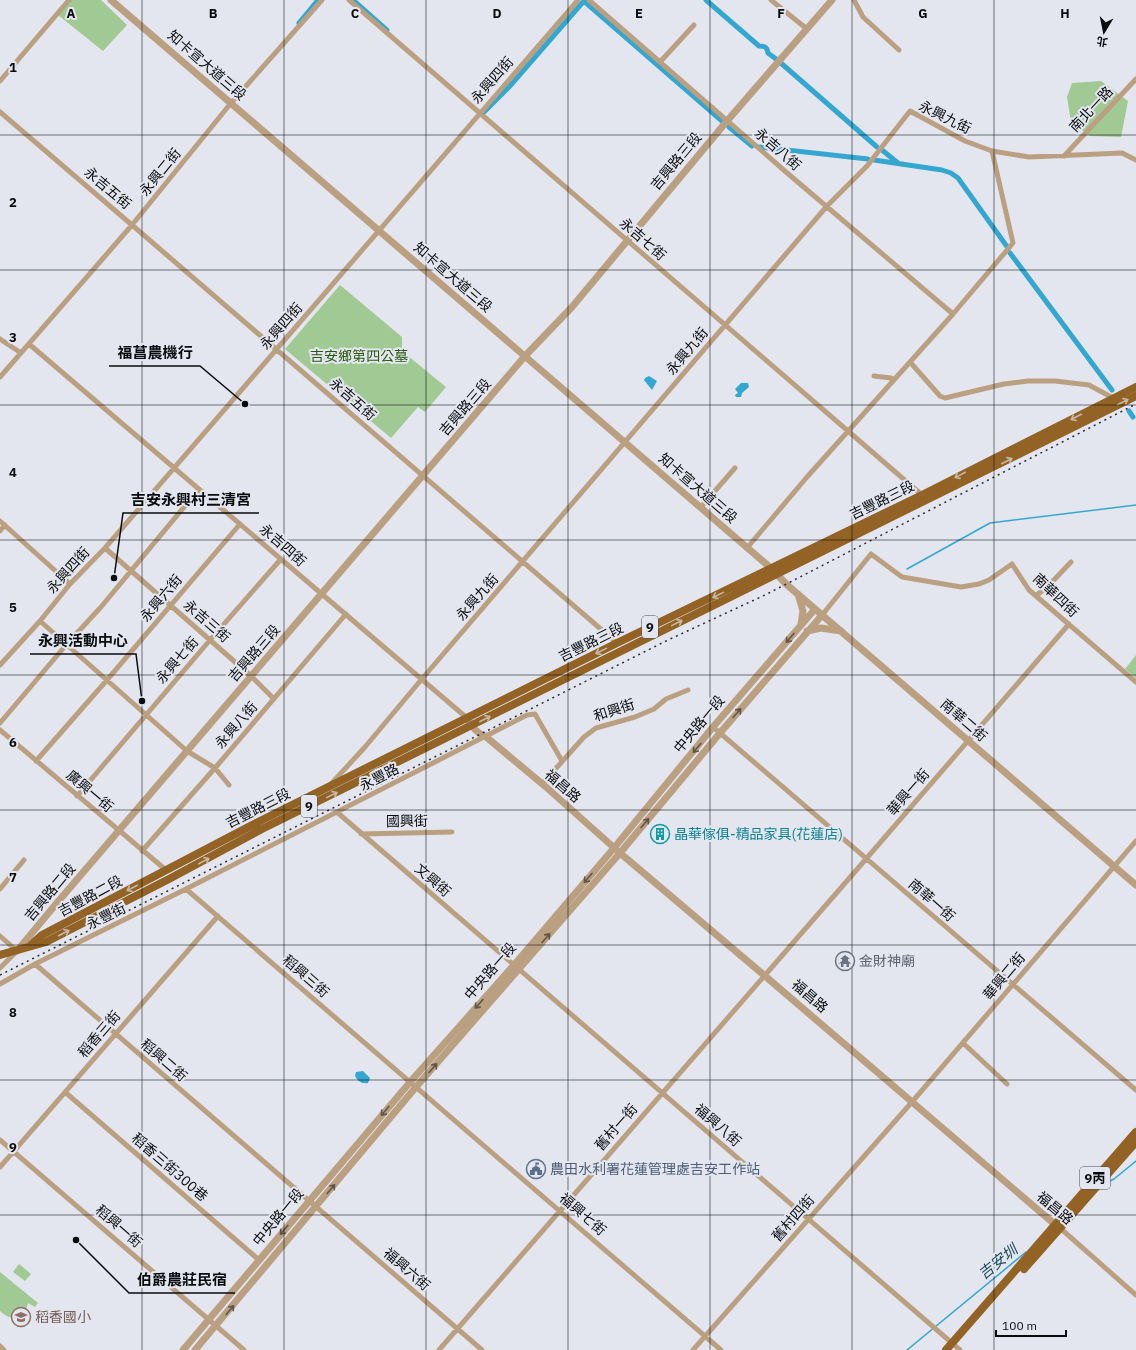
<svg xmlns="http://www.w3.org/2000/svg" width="1136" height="1350" font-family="'IBM Plex Sans','Noto Sans TC',sans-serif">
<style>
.green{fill:#a1c994}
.water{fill:#34a7d0}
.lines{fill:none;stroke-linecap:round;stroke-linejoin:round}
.stream{stroke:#34a7d0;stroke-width:1.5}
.canal{stroke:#34a7d0;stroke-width:5}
.minor{stroke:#baa081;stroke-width:5}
.tertiary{stroke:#baa081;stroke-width:7}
.primary{stroke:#926324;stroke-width:8}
.rail{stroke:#2c2d31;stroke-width:1.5;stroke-dasharray:2 4;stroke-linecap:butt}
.oneway{stroke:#c7b8a8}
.oneway2{stroke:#625648}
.grid{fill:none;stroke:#0a0b0e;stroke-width:1;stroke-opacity:0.55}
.labels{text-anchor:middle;stroke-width:4;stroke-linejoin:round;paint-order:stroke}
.shield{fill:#e3e6ef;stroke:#4b4d52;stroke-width:1}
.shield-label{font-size:13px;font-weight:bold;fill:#0a0b0e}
.street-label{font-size:14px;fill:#0a0b0e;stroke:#e3e6ef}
.park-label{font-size:14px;fill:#275a10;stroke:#e3e6ef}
.culture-label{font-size:14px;fill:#0d838f;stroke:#e3e6ef;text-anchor:start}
.worship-label{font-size:14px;fill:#5b616d;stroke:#e3e6ef;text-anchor:start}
.service-label{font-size:14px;fill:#4e5e75;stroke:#e3e6ef;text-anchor:start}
.education-label{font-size:14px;fill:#785e54;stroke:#e3e6ef;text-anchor:start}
.water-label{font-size:15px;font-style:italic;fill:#1d4c5e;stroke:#e3e6ef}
.grid-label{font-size:13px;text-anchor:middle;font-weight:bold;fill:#0a0b0e;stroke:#e3e6ef;stroke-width:4;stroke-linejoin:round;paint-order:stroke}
.leader{fill:none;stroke:#0a0b0e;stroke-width:1.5}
.callout-dot{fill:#0a0b0e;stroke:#e3e6ef;stroke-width:1.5}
.callout-label{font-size:15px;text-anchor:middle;font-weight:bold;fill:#0a0b0e;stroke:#e3e6ef;stroke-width:4;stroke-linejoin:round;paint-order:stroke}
</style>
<rect width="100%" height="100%" fill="#e3e6ef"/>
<path class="green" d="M 71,0 L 101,0 L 127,25 L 103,51 L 58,15 Z
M 1101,81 L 1128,101 L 1121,137 L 1090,136 L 1071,122 L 1067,97 L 1072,83 Z
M 340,285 L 402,337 L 402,351 L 446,387 L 425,412 L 418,407 L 391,438 L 285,349 Z
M 1136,655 L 1136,678 L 1125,669 Z
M 19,1264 L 31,1274 L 25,1281 L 13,1272 Z
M 0,1272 L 38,1303 L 35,1307 L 28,1303 C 24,1320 14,1323 0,1311 Z"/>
<path class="water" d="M 649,376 L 657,381 L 652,390 L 644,380 L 645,378 Z
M 741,383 L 748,383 L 749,387 L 742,393 L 741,397 L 736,397 L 735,395 L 738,393 L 735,389 Z
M 363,1071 L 370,1078 L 368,1083 C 361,1084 358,1081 355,1076 L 356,1072 Z"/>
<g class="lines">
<path class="stream" d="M 907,569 L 990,523 L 1136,505
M 1110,1181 L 1114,1179 L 1136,1161
M 907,1350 L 1026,1252"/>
<path class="canal" d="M 353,0 L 387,30
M 706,0 L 759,46 C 765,46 767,47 768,53 L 776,59
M 299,23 L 318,0
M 782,64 L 877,147
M 484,112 L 509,87 L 583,2 L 585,2 L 722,121
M 729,127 L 752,146
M 760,147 L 868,159
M 882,150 L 898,163
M 874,160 L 942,170 L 951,173 L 958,178 L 1008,248
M 1010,253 L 1112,390
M 1129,411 L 1133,417"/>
<path class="minor" d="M 349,0 L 922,495
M 589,0 L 786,172 L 953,314
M 771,0 L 807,29
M 854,0 L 863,17 L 899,50
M 660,62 L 694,25
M 0,81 L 69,0
M 0,112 L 132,225 L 617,643
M 1064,156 L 1136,79
M 0,339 L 21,353
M 29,344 L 467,718
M 910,362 L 940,396 L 945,398 L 1004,384 L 1028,381 L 1055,381 L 1089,385 L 1113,398
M 874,376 L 891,378 L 894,380
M 0,377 L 132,225 L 231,103 L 322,0
M 701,507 L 735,468
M 0,521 L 70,584
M 0,531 L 5,525
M 105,548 L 251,676 L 274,699
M 747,548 L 807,477 L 953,314 L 1013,243 L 992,151
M 1036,596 L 1052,582 L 1071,562
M 823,614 L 871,554 L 902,577 L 961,587 L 979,584 L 989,580 L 1012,564 L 1029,590 L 1136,682
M 40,621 L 187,751 L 215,768 L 229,785
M 0,665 L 40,621 L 70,584 L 105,548 L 578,0
M 0,723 L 66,645 L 101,607 L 199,489
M 713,727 L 1136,1090
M 0,730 L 166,870
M 36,761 L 107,680 L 240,524
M 331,784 L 365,747 L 421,680 L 827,206 L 867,166 L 910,111 L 965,141 L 992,151 L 1029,157 L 1122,153 L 1136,160
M 542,784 L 584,737 L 596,728 L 635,717 L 654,709 L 666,699 L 688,690
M 77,796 L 210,640 L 281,559
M 338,813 L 960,1350
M 361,834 L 452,832
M 142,851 L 215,768 L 346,614
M 0,889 L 24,860
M 186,889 L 721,1350
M 0,936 L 17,951 L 0,968
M 35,964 L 482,1350
M 0,984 L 35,964 L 186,889 L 527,715 L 535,714 L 562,761
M 963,1043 L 1007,1084
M 65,1092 L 259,1260
M 0,1140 L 244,1350
M 0,1167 L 218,916
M 1060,1228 L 1136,1295
M 0,1346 L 4,1350
M 439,1350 L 866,859 L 1069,624
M 693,1350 L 912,1102 L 1136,841"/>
<path class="tertiary" d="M 111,0 L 772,569 L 786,584 L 1136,885
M 798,594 L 803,611 L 801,624
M 807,631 L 821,628 L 841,631
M 467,718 C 471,726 476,733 485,736 L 546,787 L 620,853 L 765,976 L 1058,1227
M 17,951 L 56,904 L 525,356 L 572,307 L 727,121 L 832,0
M 183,1350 L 411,1081 L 514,965 L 614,848 L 713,727 L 815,609
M 195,1350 L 416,1087 L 620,853 L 720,733 L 823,614"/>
<path class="primary" d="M 31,945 L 42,935 L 262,820 L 617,643 L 922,495 L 1136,387
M 0,955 L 46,942 L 169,879 L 262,829 L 1136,396
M 1024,1269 L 1136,1142
M 946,1350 L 1136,1132"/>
<path class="rail" d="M 0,975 L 668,640 L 765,595 L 1136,404"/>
</g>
<defs><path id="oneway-shaft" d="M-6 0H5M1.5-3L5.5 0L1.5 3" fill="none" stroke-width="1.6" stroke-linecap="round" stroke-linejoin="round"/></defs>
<g class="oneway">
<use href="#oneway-shaft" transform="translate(1123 402) rotate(-27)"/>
<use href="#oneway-shaft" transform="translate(1076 417) rotate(153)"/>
<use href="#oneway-shaft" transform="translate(1007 461) rotate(-27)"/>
<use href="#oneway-shaft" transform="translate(960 475) rotate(152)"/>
<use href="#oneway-shaft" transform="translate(718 595) rotate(154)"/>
<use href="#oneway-shaft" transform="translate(677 623) rotate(-26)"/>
<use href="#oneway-shaft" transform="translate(601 651) rotate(154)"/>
<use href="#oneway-shaft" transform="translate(485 719) rotate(-27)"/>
<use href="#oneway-shaft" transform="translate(332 795) rotate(-26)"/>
<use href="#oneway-shaft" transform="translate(204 861) rotate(-28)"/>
<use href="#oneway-shaft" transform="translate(132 888) rotate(152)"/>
<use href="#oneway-shaft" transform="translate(64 933) rotate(-27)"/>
</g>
<g class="oneway2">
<use href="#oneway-shaft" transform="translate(790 638) rotate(130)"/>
<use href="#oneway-shaft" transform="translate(737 713) rotate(-49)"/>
<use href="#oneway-shaft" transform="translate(697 748) rotate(130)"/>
<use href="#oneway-shaft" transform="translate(645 823) rotate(-50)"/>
<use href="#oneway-shaft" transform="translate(588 878) rotate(131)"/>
<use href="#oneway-shaft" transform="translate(546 938) rotate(-49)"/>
<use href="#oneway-shaft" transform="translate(479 1004) rotate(132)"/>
<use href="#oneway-shaft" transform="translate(433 1068) rotate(-49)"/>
<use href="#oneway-shaft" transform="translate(385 1111) rotate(131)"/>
<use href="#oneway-shaft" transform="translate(331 1189) rotate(-50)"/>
<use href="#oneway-shaft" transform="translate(284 1230) rotate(130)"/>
<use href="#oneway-shaft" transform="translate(230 1310) rotate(-50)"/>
</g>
<path class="grid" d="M 142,0 L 142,1350M 284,0 L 284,1350M 426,0 L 426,1350M 568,0 L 568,1350M 710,0 L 710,1350M 852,0 L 852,1350M 994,0 L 994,1350M 0,135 L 1136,135M 0,270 L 1136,270M 0,405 L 1136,405M 0,540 L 1136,540M 0,675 L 1136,675M 0,810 L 1136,810M 0,945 L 1136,945M 0,1080 L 1136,1080M 0,1215 L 1136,1215"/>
<defs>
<symbol id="building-ring" viewBox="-11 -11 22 22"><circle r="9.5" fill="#e3e6ef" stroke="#0f9aa8" stroke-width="1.5"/><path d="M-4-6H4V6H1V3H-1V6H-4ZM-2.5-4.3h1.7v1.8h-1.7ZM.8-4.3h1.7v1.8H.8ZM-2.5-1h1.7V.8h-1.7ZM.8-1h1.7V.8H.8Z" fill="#0f9aa8"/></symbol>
<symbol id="temple-ring" viewBox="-11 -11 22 22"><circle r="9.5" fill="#e3e6ef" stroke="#6b7280" stroke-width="1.5"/><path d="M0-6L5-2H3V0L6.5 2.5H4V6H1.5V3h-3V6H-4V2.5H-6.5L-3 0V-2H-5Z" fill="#6b7280"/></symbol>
<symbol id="civic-ring" viewBox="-11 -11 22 22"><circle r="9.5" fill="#e3e6ef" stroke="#5c6f8a" stroke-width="1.5"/><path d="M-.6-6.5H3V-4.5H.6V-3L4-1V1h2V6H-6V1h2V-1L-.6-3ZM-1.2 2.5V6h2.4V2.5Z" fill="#5c6f8a"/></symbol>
<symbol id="school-ring" viewBox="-11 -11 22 22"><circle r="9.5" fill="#e3e6ef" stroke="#8d6e63" stroke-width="1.5"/><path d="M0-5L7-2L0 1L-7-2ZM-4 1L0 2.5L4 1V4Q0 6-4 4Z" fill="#8d6e63"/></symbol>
</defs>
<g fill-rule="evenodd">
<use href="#building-ring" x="649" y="823" width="22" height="22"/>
<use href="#temple-ring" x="834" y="950" width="22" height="22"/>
<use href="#civic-ring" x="525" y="1158" width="22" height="22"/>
<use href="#school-ring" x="10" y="1306" width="22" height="22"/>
</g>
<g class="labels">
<g class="shield">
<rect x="642" y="616" width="16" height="22" rx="3"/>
<rect x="301" y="795" width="16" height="22" rx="3"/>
<rect x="1080" y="1167" width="30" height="22" rx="3"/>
</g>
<g class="shield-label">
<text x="650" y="632">9</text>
<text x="309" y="811">9</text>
<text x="1095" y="1183">9丙</text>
</g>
<g class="street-label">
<text transform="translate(207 65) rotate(41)" y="5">知卡宣大道三段</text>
<text transform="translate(492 80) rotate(-49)" y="5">永興四街</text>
<text transform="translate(1091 109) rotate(-47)" y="5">南北一路</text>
<text transform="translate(945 117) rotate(26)" y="5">永興九街</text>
<text transform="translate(778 149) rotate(41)" y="5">永吉八街</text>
<text transform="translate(676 161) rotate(-50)" y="5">吉興路三段</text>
<text transform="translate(160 172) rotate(-51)" y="5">永興二街</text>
<text transform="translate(108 188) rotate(40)" y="5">永吉五街</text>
<text transform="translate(643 239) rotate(41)" y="5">永吉七街</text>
<text transform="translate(453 277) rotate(41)" y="5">知卡宣大道三段</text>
<text transform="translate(281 326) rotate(-49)" y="5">永興四街</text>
<text transform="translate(687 351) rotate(-50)" y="5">永興九街</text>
<text transform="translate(353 399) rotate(41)" y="5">永吉五街</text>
<text transform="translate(465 407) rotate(-49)" y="5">吉興路三段</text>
<text transform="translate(698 488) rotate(41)" y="5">知卡宣大道三段</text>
<text transform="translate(882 500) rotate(-26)" y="5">吉豐路三段</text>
<text transform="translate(283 545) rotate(41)" y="5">永吉四街</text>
<text transform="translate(68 570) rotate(-48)" y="5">永興四街</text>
<text transform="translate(1056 595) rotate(43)" y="5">南華四街</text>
<text transform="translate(477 597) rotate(-49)" y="5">永興九街</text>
<text transform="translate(161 598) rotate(-50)" y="5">永興六街</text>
<text transform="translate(207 621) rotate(41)" y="5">永吉三街</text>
<text transform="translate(591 642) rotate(-26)" y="5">吉豐路三段</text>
<text transform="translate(254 653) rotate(-49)" y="5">吉興路三段</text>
<text transform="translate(177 660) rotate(-49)" y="5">永興七街</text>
<text transform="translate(614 710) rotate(-18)" y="5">和興街</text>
<text transform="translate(964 720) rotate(41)" y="5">南華二街</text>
<text transform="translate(699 724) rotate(-50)" y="5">中央路一段</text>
<text transform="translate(236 725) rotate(-49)" y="5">永興八街</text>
<text transform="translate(379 777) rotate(-27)" y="5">永豐路</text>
<text transform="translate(563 786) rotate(41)" y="5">福昌路</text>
<text transform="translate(90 791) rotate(40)" y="5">廣興一街</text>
<text transform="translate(908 792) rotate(-49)" y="5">華興一街</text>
<text transform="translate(258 808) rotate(-27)" y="5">吉豐路三段</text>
<text transform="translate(407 821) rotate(-1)" y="5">國興街</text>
<text transform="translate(433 880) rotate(41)" y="5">文興街</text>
<text transform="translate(50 892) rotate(-50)" y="5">吉興路二段</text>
<text transform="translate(90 896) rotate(-28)" y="5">吉豐路二段</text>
<text transform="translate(932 900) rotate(41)" y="5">南華一街</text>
<text transform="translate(106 916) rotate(-26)" y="5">永豐街</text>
<text transform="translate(490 971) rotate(-49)" y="5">中央路一段</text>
<text transform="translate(306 976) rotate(41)" y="5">稻興三街</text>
<text transform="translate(1004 976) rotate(-50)" y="5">華興二街</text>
<text transform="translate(810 996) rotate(41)" y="5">福昌路</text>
<text transform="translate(99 1034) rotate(-49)" y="5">稻香三街</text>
<text transform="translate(164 1060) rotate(41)" y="5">稻興二街</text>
<text transform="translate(718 1125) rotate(41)" y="5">福興八街</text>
<text transform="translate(616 1127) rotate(-49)" y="5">舊村一街</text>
<text transform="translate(170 1167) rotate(41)" y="5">稻香三街300巷</text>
<text transform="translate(1055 1208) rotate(40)" y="5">福昌路</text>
<text transform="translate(583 1214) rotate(41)" y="5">福興七街</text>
<text transform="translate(278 1217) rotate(-50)" y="5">中央路一段</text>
<text transform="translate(793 1218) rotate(-49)" y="5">舊村四街</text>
<text transform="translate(119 1226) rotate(41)" y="5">稻興一街</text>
<text transform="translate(407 1269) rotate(41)" y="5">福興六街</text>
</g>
<g class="park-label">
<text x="359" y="361">吉安鄉第四公墓</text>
</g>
<g class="culture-label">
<text x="674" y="839">晶華傢俱-精品家具(花蓮店)</text>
</g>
<g class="worship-label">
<text x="859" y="966">金財神廟</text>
</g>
<g class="service-label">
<text x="550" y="1174">農田水利署花蓮管理處吉安工作站</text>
</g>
<g class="education-label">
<text x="35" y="1322">稻香國小</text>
</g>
<g class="water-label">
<text transform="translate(998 1262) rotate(-39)" y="5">吉安圳</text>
</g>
</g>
<g class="grid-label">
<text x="71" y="18">A</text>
<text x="213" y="18">B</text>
<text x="355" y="18">C</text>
<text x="497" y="18">D</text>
<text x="639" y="18">E</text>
<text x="781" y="18">F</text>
<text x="923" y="18">G</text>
<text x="1065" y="18">H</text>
<text x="13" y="72">1</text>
<text x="13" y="207">2</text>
<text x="13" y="342">3</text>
<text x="13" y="477">4</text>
<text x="13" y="612">5</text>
<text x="13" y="747">6</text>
<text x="13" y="882">7</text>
<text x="13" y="1017">8</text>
<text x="13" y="1152">9</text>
</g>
<path class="leader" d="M245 404L200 366H109M114 578L123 513H259M142 701L136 654H30M76 1240L129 1293H235"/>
<g class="callout-dot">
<circle cx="245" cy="404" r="4"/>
<circle cx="114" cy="578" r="4"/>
<circle cx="142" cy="701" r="4"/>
<circle cx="76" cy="1240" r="4"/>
</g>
<g class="callout-label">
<text x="155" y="358">福菖農機行</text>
<text x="191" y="505">吉安永興村三清宮</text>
<text x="83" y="646">永興活動中心</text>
<text x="182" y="1285">伯爵農莊民宿</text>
</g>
<g transform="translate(1104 32) rotate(190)" stroke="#e3e6ef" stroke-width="3" paint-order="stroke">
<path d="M0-3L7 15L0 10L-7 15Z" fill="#0a0b0e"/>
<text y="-6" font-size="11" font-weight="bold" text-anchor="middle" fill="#0a0b0e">北</text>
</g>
<path d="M996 1330v6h70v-6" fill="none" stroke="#0a0b0e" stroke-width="2"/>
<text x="1002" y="1330" font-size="12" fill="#0a0b0e" stroke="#e3e6ef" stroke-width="3" paint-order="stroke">100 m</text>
</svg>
